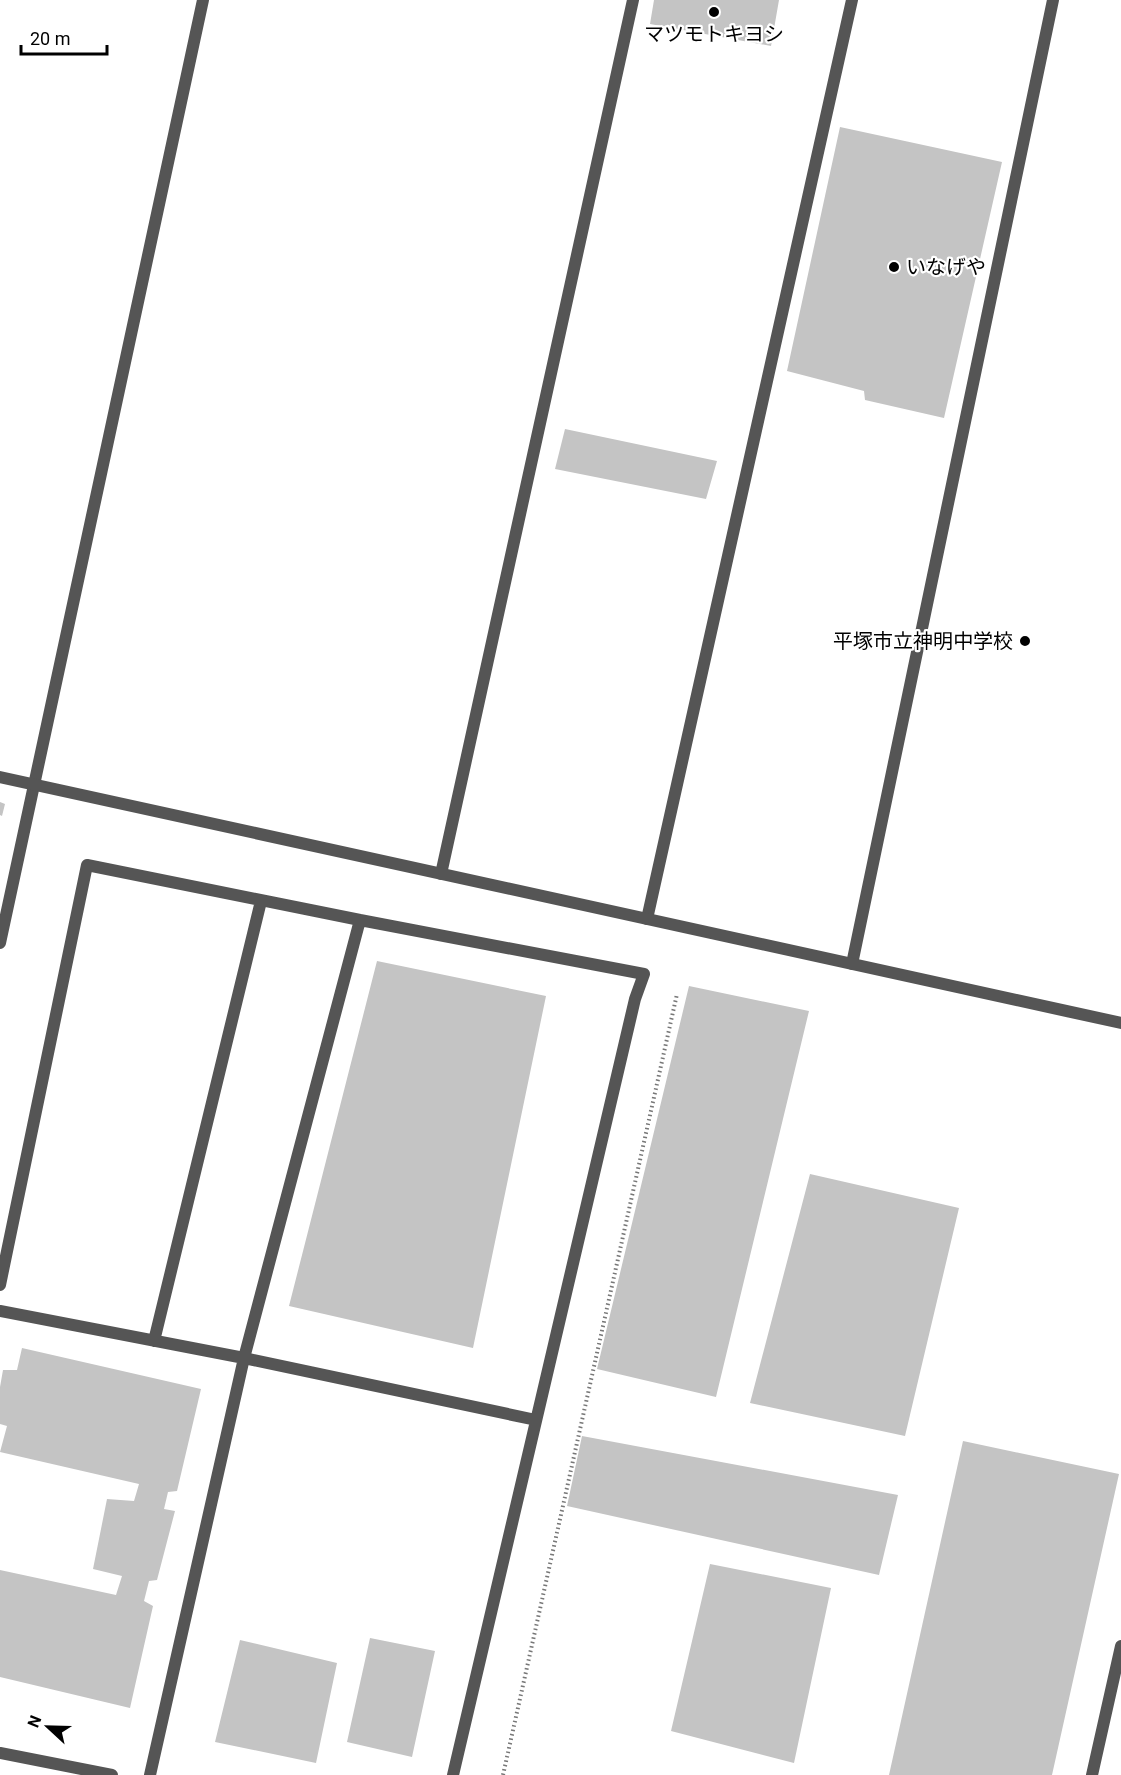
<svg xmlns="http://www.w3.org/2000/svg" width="1121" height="1775" font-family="Roboto,'Noto Sans JP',sans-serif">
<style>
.building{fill:#c4c4c4}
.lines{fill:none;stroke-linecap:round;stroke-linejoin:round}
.path{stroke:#777;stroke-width:4;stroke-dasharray:1.5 3;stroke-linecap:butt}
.service{stroke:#555;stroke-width:12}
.minor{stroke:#555;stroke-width:12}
.tertiary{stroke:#555;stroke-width:12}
.poi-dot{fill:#000;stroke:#fff;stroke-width:2}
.labels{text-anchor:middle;stroke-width:4.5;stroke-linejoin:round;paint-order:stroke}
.poi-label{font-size:20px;fill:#000;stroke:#fff}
</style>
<rect width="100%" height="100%" fill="#fff"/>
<path class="building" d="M 654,0 L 779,0 L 771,46 L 650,24 Z
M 840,127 L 1002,162 L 944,418 L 865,400 L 864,391 L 787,371 Z
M 565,429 L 717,461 L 706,499 L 555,469 Z
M 0,802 L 5,804 L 2,816 L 0,815 Z
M 377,961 L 546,996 L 473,1348 L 289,1306 Z
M 689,986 L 809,1011 L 716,1397 L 597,1369 Z
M 810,1174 L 959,1208 L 905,1436 L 750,1403 Z
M 22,1348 L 201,1389 L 177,1491 L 168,1492 L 164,1509 L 175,1511 L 157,1580 L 149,1581 L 144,1601 L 153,1606 L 130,1708 L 0,1677 L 0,1570 L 116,1595 L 122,1576 L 93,1569 L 107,1499 L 134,1501 L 139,1484 L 0,1452 L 7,1426 L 0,1424 L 0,1387 L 3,1370 L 17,1370 Z
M 582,1436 L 898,1495 L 879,1575 L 567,1506 Z
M 963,1441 L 1119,1474 L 1052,1775 L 889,1775 Z
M 710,1564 L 831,1588 L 794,1763 L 671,1731 Z
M 370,1638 L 435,1651 L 412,1757 L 347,1742 Z
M 240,1640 L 337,1663 L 316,1763 L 215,1742 Z"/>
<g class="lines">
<path class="path" d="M 503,1775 L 677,994"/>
<path class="service" d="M 360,920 L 644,974 L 635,999 L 453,1775
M 0,1285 L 87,865 L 360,920 L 244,1358 L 150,1775
M 0,1311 L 244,1358 L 536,1420
M 154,1341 L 261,901
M 0,1753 L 112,1775"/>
<path class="minor" d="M 441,874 L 633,0
M 647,919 L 852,0
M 0,943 L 203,0
M 852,964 L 1053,0
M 1092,1775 L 1121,1646"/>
<path class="tertiary" d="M 0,777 L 1121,1023"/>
</g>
<g class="poi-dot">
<circle cx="714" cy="12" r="6"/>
<circle cx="894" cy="267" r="6"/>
<circle cx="1025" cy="641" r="6"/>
</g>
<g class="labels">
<g class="poi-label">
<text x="714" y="41">マツモトキヨシ</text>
<text x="906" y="274" text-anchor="start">いなげや</text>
<text x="1013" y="648" text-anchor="end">平塚市立神明中学校</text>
</g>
</g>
<g transform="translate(48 1727) rotate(292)" stroke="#ffffff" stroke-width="4.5" paint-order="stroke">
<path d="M0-4.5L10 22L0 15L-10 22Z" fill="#000000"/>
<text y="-9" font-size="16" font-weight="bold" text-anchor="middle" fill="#000000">N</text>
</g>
<path d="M21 45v9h86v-9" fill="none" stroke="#000000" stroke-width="3"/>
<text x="30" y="45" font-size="18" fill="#000000" stroke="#ffffff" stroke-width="4.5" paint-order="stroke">20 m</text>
</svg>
